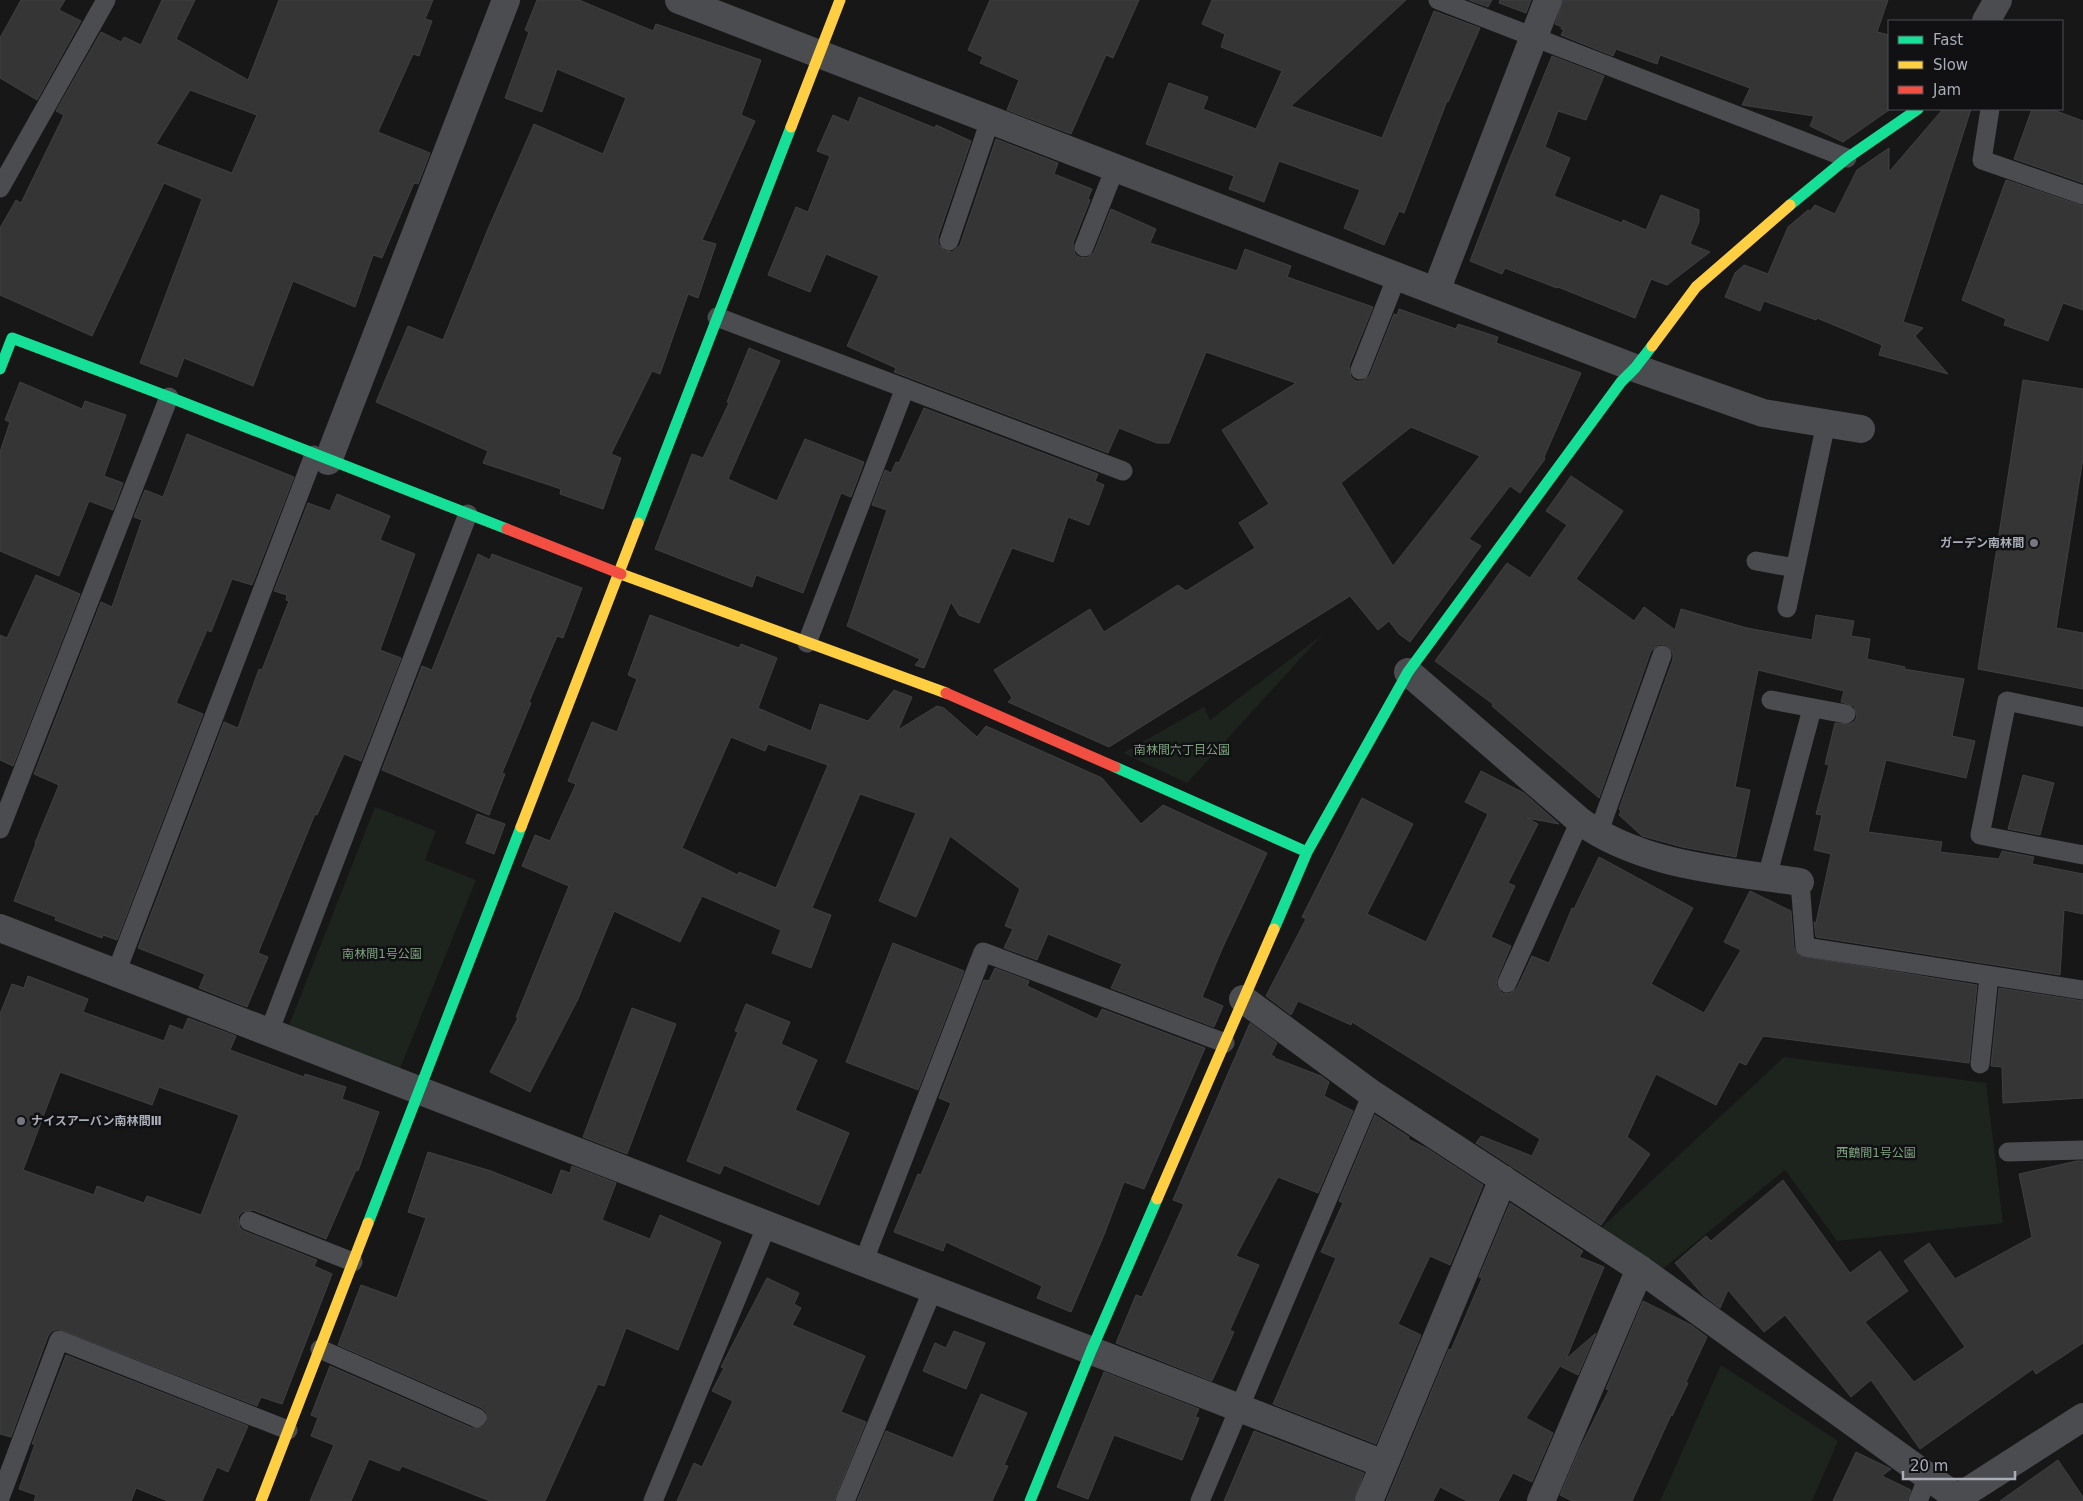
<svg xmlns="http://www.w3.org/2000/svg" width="2083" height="1501" font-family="'DejaVu Sans','Noto Sans JP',sans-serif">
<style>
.green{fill:#1d241e}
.building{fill:#353536;stroke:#3f4043;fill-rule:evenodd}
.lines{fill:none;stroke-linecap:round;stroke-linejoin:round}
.lane{stroke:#4b4c50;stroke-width:19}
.street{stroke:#4b4c50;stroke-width:28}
.fast{stroke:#16e098;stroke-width:11}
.slow{stroke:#ffcf43;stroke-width:11}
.jam{stroke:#f24e42;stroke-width:11}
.poi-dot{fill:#757880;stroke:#111113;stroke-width:2}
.labels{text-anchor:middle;stroke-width:5;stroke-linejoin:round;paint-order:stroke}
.poi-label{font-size:12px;font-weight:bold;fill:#a8adb8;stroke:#111113;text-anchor:end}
.park-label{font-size:12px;fill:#7fa381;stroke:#111113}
</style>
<rect width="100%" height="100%" fill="#171717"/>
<path class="green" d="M 1322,635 L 1187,783 L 1123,753 L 1204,707 L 1210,720 Z
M 375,807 L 436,831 L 425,860 L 476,880 L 399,1071 L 288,1028 Z
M 1784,1057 L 1986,1083 L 2003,1223 L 1837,1241 L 1785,1170 L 1660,1271 L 1600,1229 Z
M 1721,1365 L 1838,1441 L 1812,1501 L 1660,1501 Z"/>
<path class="building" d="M 21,0 L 65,0 L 59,10 L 81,21 L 37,100 L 0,78 L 0,38 Z
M 162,0 L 195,0 L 176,39 L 248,80 L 279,0 L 433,0 L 425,19 L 432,21 L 419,56 L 413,54 L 378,132 L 430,153 L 418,184 L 414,183 L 382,258 L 373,255 L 355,307 L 293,281 L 253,386 L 184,358 L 177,377 L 140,363 L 202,199 L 164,183 L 92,336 L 0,295 L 0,228 L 16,200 L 21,203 L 64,115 L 56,111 L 101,32 L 121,42 L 124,37 L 141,45 ZM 190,90 L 257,115 L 232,173 L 156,144 Z
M 537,0 L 579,0 L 653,31 L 656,24 L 761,60 L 741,115 L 755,121 L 702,240 L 716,244 L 698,298 L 688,294 L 660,374 L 652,371 L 611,454 L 621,458 L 603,509 L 560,494 L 561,489 L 483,463 L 488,451 L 376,402 L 408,326 L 443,340 L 488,229 L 534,124 L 603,154 L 626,98 L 557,69 L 542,112 L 505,98 L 529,32 L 525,30 Z
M 990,0 L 1139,0 L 1113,58 L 1106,55 L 1071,134 L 1007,110 L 1019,80 L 980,63 L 983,57 L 968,50 Z
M 1212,0 L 1406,0 L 1291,106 L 1382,138 L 1434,11 L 1480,28 L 1448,102 L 1447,101 L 1404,213 L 1399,211 L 1384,245 L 1344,228 L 1360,190 L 1279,161 L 1264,202 L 1229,189 L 1234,176 L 1146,144 L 1169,83 L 1208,97 L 1203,109 L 1256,129 L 1282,71 L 1221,47 L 1225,34 L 1202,24 Z
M 1469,0 L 1492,0 L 1488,7 Z
M 1500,0 L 1531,0 L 1526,13 L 1499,3 Z
M 1563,0 L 1888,0 L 1877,32 L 1889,35 L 1889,110 L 1843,142 L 1810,126 L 1814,116 L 1742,105 L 1750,88 L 1660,55 L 1657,64 L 1616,49 L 1613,56 L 1561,35 L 1564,29 L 1561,29 L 1562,27 L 1555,24 Z
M 1552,56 L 1604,76 L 1586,120 L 1558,111 L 1545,147 L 1570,158 L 1554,196 L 1622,223 L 1623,220 L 1646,230 L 1661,195 L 1699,210 L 1699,222 L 1690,244 L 1710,252 L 1667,285 L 1651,279 L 1635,318 L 1558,287 L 1557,288 L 1505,268 L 1502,274 L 1470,261 L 1506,168 Z
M 859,97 L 935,128 L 936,125 L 971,141 L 938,237 L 938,244 L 945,251 L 952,252 L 960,245 L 996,139 L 1058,163 L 1054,174 L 1092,189 L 1088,199 L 1090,200 L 1073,243 L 1075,254 L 1079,257 L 1086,258 L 1094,252 L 1111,209 L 1156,229 L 1150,243 L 1237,271 L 1245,249 L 1291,266 L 1287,277 L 1373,307 L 1349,366 L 1351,377 L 1356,381 L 1362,381 L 1370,375 L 1394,314 L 1397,315 L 1399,309 L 1456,329 L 1458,324 L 1498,337 L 1496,343 L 1581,373 L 1544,457 L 1545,459 L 1520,493 L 1510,486 L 1469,539 L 1481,546 L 1410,642 L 1399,634 L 1389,621 L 1378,630 L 1350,596 L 1109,747 L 1008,702 L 1012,698 L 994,670 L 1090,609 L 1104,632 L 1178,585 L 1186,591 L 1255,548 L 1239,523 L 1269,504 L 1222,430 L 1296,383 L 1206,352 L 1169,443 L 1157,443 L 1119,428 L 1108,453 L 894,372 L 896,368 L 847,346 L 879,276 L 826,254 L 810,292 L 768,275 L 796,207 L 808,212 L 830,156 L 817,151 L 833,115 L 849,122 ZM 1411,427 L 1480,456 L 1393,566 L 1341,483 Z
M 1943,109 L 1971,109 L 1903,322 L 1923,328 L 1915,336 L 1948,374 L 1879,355 L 1882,345 L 1817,318 L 1816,320 L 1764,301 L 1760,311 L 1725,297 L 1735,273 L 1744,265 L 1768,274 L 1788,227 L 1808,210 L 1810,211 L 1815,205 L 1835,214 L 1857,170 L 1889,148 L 1889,172 Z
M 2032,109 L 2051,109 L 2083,121 L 2083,183 L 2014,159 Z
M 2006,180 L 2083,206 L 2083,310 L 2063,303 L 2048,341 L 2004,325 L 2006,319 L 1962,300 Z
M 749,348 L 780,361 L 728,479 L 777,501 L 805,439 L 864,462 L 851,497 L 841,493 L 803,593 L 756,575 L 752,587 L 655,549 L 692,454 L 703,458 L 729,403 L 727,402 Z
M 2023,380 L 2083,389 L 2083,458 L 2056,628 L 2083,633 L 2083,689 L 1978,669 Z
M 20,382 L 82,409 L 85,401 L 126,415 L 104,476 L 123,483 L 113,510 L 89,501 L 59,576 L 0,551 L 0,452 L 10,422 L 5,420 Z
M 924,408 L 1098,474 L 1095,481 L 1104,485 L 1089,525 L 1068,517 L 1053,562 L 1012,548 L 979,623 L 959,615 L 951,602 L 924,668 L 915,665 L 920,659 L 847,626 L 887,510 L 872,505 L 885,470 L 891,473 L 896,462 L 899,463 Z
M 187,434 L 294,477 L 252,585 L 232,579 L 211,632 L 207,630 L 176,703 L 203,714 L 117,940 L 103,935 L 102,938 L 55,920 L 56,917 L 14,901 L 36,843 L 35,843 L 59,785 L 34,774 L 101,602 L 112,607 L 142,520 L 134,517 L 145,490 L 163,497 Z
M 1571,476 L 1623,511 L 1576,579 L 1634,621 L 1644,607 L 1675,630 L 1681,609 L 1747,628 L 1812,640 L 1816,615 L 1854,621 L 1851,636 L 1870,639 L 1867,659 L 1905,667 L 1904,669 L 1964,679 L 1952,736 L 1975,741 L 1966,778 L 1886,760 L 1868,832 L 1942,842 L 1940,852 L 1999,859 L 2002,851 L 2034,857 L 2032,864 L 2083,874 L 2083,914 L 2064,910 L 2060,975 L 1816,937 L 1814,922 L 1816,923 L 1831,854 L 1814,850 L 1822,815 L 1816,814 L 1829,765 L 1825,764 L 1835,723 L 1850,724 L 1855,721 L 1857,716 L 1854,706 L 1841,702 L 1844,691 L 1758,670 L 1735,787 L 1750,790 L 1736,857 L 1682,847 L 1642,836 L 1619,815 L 1621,811 L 1619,809 L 1673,659 L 1673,653 L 1666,645 L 1660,644 L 1651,651 L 1599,798 L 1492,706 L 1493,704 L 1435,661 L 1507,563 L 1530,578 L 1567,525 L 1546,511 Z
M 337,494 L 390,516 L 380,540 L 415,554 L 380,650 L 401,658 L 361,761 L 344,754 L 317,815 L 315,814 L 258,953 L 268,957 L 247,1007 L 199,988 L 205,974 L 138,948 L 224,722 L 238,728 L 259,669 L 262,670 L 289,601 L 286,600 L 287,595 L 274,591 L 308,503 L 330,511 Z
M 478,554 L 490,560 L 492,554 L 582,588 L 563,638 L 557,636 L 529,702 L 531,703 L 502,773 L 505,774 L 489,815 L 382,770 L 422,666 L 432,670 Z
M 36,575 L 80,594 L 13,766 L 0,760 L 0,635 L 7,638 Z
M 650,615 L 739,648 L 741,644 L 777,658 L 758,708 L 811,731 L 820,704 L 868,721 L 894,690 L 912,697 L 898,730 L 937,706 L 944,708 L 977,737 L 986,726 L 1102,778 L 1141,824 L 1163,805 L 1267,853 L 1222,949 L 1202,997 L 1223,1006 L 1214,1027 L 1111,988 L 1122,964 L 1048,934 L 1037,960 L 1004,948 L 1013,929 L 1005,926 L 1020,889 L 950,836 L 916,917 L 879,901 L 916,813 L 860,794 L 812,908 L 831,915 L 811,968 L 772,953 L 781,930 L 702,896 L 680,942 L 614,911 L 578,999 L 530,1092 L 490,1072 L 518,1018 L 516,1017 L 569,886 L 522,866 L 535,835 L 550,841 L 576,784 L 568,781 L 592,722 L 617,732 L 637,679 L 628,675 ZM 731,737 L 765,751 L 768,744 L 828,765 L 776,888 L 739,872 L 738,875 L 682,848 Z
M 1481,771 L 1524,793 L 1559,824 L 1527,818 L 1538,824 L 1508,883 L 1515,886 L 1491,937 L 1511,946 L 1497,979 L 1496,985 L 1502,993 L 1509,994 L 1517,988 L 1532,956 L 1549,963 L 1572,908 L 1574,909 L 1599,857 L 1693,908 L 1651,984 L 1704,1013 L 1741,950 L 1724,942 L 1750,891 L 1791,911 L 1794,948 L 1799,956 L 1977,985 L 1969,1063 L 1763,1036 L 1746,1065 L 1739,1062 L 1716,1105 L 1656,1074 L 1627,1137 L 1650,1154 L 1601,1225 L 1476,1143 L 1481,1136 L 1532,1156 L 1540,1139 L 1352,1022 L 1351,1025 L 1298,1001 L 1291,1015 L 1266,996 L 1306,919 L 1302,917 L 1362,798 L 1413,824 L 1367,914 L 1426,942 L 1488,814 L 1465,802 Z
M 2023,775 L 2054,783 L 2040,835 L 2008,829 Z
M 477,814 L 505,824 L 494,854 L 466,843 Z
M 893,943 L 964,971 L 918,1090 L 846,1062 Z
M 995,968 L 1029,981 L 1027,986 L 1097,1019 L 1102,1009 L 1205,1048 L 1144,1189 L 1124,1182 L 1104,1235 L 1071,1312 L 1037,1298 L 1042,1286 L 946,1242 L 943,1251 L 894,1232 L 918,1174 L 921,1175 L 951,1103 L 939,1098 L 984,980 L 989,981 Z
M 28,976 L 88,999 L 83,1012 L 164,1041 L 170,1025 L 183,1030 L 188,1018 L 236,1036 L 230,1050 L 304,1077 L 305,1074 L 346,1087 L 342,1099 L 379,1112 L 358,1171 L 356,1170 L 326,1239 L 253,1210 L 242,1212 L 238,1217 L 240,1228 L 244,1231 L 317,1260 L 314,1266 L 332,1274 L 282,1404 L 261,1397 L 257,1406 L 58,1329 L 52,1331 L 48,1336 L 11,1437 L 0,1434 L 0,1014 L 12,984 L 24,988 ZM 60,1072 L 152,1105 L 159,1087 L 239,1115 L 201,1215 L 147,1196 L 144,1203 L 97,1186 L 94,1195 L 23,1170 Z
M 1999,988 L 2083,1001 L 2083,1098 L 2003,1103 L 2002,1067 L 1991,1066 Z
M 746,1004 L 790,1022 L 781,1044 L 817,1060 L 795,1110 L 849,1133 L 819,1205 L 724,1165 L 720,1174 L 687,1161 L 738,1032 L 735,1031 Z
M 632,1008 L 676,1024 L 627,1154 L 583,1137 Z
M 1250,1023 L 1277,1043 L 1271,1055 L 1275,1057 L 1274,1058 L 1321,1076 L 1329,1082 L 1324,1096 L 1353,1111 L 1318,1193 L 1278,1177 L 1236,1256 L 1259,1265 L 1230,1330 L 1234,1332 L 1212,1381 L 1116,1343 L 1136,1295 L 1142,1297 L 1184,1204 L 1173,1200 Z
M 1375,1115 L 1409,1137 L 1408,1139 L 1428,1149 L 1483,1185 L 1450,1265 L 1430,1256 L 1398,1324 L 1421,1335 L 1376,1444 L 1273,1404 L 1336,1258 L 1321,1252 L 1343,1203 L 1339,1201 Z
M 428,1152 L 491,1171 L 552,1195 L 561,1170 L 570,1173 L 572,1166 L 616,1183 L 602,1220 L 650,1239 L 660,1215 L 721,1242 L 678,1350 L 626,1328 L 604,1386 L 598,1384 L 545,1501 L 490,1501 L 402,1466 L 399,1471 L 369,1459 L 351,1501 L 310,1501 L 334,1445 L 311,1436 L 318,1418 L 311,1415 L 330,1366 L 472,1428 L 483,1427 L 487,1422 L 486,1412 L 482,1408 L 338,1345 L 361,1285 L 397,1298 L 426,1218 L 408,1212 Z
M 2077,1161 L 2083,1161 L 2083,1343 L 2036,1374 L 2033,1369 L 1920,1449 L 1871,1380 L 1851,1397 L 1785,1315 L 1764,1332 L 1728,1290 L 1720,1308 L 1704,1296 L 1675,1263 L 1706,1236 L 1711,1241 L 1783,1180 L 1850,1273 L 1880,1251 L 1908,1291 L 1865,1322 L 1914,1382 L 1965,1347 L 1904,1261 L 1929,1243 L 1955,1279 L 2032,1237 L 2019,1174 Z
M 1510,1203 L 1583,1251 L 1579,1257 L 1604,1267 L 1566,1359 L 1596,1333 L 1578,1375 L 1560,1366 L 1526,1418 L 1553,1433 L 1532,1482 L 1513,1473 L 1498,1501 L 1467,1501 L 1440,1487 L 1433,1501 L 1386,1501 L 1449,1349 L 1451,1350 L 1482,1278 L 1479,1277 Z
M 767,1278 L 799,1293 L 794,1304 L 801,1308 L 792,1325 L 865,1356 L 841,1412 L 866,1422 L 834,1501 L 677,1501 L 694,1463 L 702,1467 L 733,1401 L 712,1391 L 724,1368 L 721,1367 Z
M 1643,1301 L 1691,1325 L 1707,1337 L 1686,1382 L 1688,1383 L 1672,1416 L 1671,1415 L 1632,1501 L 1572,1501 L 1560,1495 L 1580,1448 L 1609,1390 L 1606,1389 Z
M 954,1331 L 985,1343 L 966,1389 L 923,1371 L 935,1343 L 946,1348 Z
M 66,1355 L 248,1426 L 228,1472 L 217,1467 L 202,1501 L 168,1501 L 136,1488 L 131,1501 L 34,1501 L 36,1495 L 19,1489 L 35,1444 L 32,1444 Z
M 1104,1372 L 1199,1409 L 1195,1417 L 1199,1418 L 1182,1460 L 1114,1435 L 1088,1499 L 1057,1487 Z
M 981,1394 L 1027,1413 L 1004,1465 L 1008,1466 L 992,1501 L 857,1501 L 886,1431 L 953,1458 Z
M 1254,1431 L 1364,1473 L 1354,1501 L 1224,1501 Z
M 1856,1452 L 1891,1469 L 1882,1476 L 1911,1490 L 1907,1501 L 1833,1501 Z
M 2058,1460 L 2083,1497 L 2083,1501 L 2000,1501 Z"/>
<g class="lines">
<path class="lane" d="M 1438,0 L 1847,158
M 1990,109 L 1982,160 L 2083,195
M 0,188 L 106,0
M 949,241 L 990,120
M 1084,247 L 1115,168
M 717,317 L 1123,471
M 1360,370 L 1397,276
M 1756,561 L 1795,568
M 1787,608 L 1826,423
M 807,643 L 905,388
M 1771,700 L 1846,714
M 2083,717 L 2007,701 L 1980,835 L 2083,855
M 0,829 L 169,397
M 1598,834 L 1662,655
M 1767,877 L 1812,709
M 1800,882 L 1805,947 L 2083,990
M 116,973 L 314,455
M 1507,983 L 1580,821
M 269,1032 L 468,514
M 1980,1064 L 1989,976
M 2008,1152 L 2083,1150
M 249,1221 L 353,1262
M 863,1263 L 983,952 L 1225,1043
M 320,1349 L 477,1418
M 0,1498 L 59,1340 L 288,1430
M 653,1501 L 767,1225
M 845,1501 L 933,1289
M 1200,1501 L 1372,1094
M 1918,1501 L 1928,1477"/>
<path class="street" d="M 679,0 L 1635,368 L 1763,413 L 1861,429
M 1986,21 L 1998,0
M 1436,291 L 1548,0
M 328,461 L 506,0
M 1408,672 L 1580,821 C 1642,866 1726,871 1800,882
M 0,928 L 1384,1464
M 1243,999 L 1372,1094 L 1640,1269 L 1948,1491 L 1960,1501
M 1957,1498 L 2083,1417
M 1369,1501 L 1503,1179
M 1541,1501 L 1640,1269"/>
<path class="fast" d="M 1790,205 L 1847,158 L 1918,109
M 0,369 L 12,338 L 169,397 L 507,529
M 638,523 L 791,127
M 1115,767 L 1307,852
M 1274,929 L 1307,852 L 1408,672 L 1621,382 L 1635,368 L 1652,346
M 368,1223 L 521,827
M 1030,1501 L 1091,1351 L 1157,1199"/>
<path class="slow" d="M 791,127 L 840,0
M 1652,346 L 1696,287 L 1790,205
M 621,574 L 946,693
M 521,827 L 638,523
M 1157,1199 L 1274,929
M 261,1501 L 368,1223"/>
<path class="jam" d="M 507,529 L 621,574
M 946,693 L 1115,767"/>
</g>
<g class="poi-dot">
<circle cx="2034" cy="543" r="5"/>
<circle cx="21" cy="1121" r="5"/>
</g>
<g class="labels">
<g class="poi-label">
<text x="2024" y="547">ガーデン南林間</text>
<text x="31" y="1125" text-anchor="start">ナイスアーバン南林間Ⅲ</text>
</g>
<g class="park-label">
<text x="1182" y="754">南林間六丁目公園</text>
<text x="382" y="958">南林間1号公園</text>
<text x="1876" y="1157">西鶴間1号公園</text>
</g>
</g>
<rect x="1888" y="20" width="175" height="90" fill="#111113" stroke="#4d4f55"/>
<rect x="1898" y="36" width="25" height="8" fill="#16e098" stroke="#4d4f55"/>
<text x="1933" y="45" font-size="15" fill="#a8adb8">Fast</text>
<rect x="1898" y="61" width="25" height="8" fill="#ffcf43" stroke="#4d4f55"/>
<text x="1933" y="70" font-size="15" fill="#a8adb8">Slow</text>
<rect x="1898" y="86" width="25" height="8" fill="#f24e42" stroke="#4d4f55"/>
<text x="1933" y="95" font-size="15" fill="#a8adb8">Jam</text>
<path d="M1903 1471v8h112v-8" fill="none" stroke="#a8adb8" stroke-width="2.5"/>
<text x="1910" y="1471" font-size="15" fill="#a8adb8" stroke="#111113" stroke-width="4" paint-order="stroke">20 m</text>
</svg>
